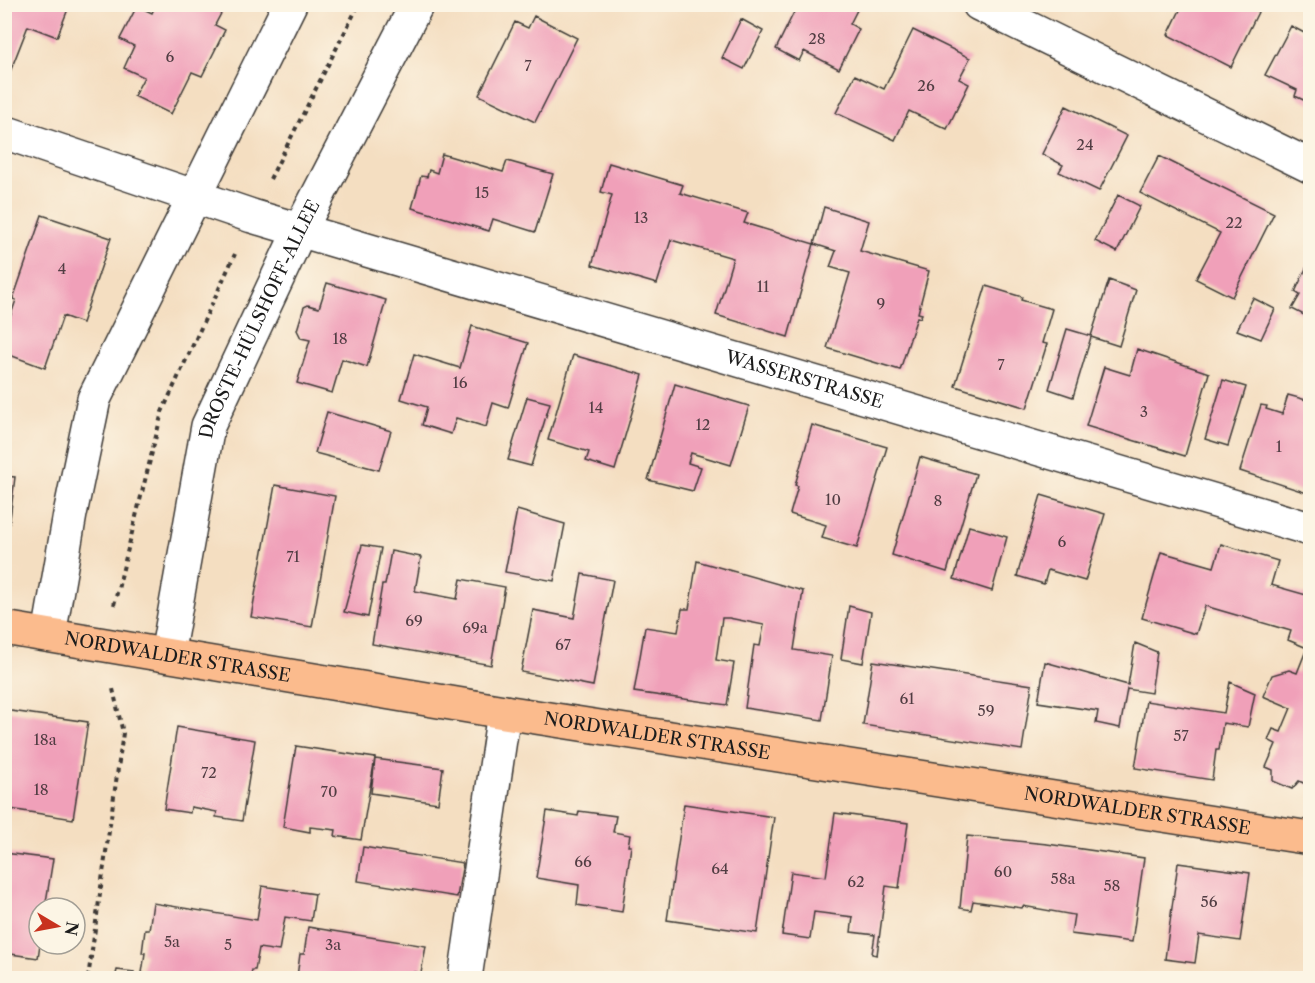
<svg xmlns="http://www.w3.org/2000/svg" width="1315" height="983" font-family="'Libre Caslon Text',serif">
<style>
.building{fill:#f0a0b9}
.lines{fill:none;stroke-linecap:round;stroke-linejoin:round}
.minor-casing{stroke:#3c3935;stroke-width:36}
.major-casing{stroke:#3c3935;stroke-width:36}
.path{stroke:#3c3935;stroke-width:4;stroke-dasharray:4.5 4.5;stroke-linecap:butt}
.minor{stroke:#fff;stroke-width:33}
.major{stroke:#fbbb8d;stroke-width:33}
.labels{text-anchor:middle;stroke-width:4.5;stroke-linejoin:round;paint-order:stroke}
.number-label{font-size:15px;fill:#513d43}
.street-label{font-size:18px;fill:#1c1c1c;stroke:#fcf5e5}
</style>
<rect width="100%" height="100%" fill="#fcf5e5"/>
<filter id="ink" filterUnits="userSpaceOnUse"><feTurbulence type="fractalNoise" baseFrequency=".0167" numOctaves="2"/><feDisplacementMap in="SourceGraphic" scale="12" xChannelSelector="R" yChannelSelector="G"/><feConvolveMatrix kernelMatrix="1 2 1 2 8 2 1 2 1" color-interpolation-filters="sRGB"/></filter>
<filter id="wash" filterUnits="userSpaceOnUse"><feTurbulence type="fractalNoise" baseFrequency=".008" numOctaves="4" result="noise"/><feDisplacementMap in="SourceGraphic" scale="24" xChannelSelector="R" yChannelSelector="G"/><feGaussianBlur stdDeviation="1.35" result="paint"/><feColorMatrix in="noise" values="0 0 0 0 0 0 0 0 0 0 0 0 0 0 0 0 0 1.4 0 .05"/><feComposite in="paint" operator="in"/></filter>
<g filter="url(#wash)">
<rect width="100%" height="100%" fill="#f4dec1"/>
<g id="blocks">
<path class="building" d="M 4,4 L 70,4 L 57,37 L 28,26 L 8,77 L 4,76 Z
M 156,4 L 226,4 L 215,25 L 225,30 L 202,76 L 192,72 L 171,114 L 134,96 L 144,77 L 124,68 L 134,46 L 120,39 L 137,6 L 152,13 Z
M 798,4 L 860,4 L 850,24 L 859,29 L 839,69 L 804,51 L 799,61 L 776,49 Z
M 1183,4 L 1262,4 L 1231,67 L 1168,35 Z
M 534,16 L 577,38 L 535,122 L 479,95 L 515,22 L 528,28 Z
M 741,19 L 763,31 L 744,69 L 722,58 Z
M 1291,26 L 1310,36 L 1310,103 L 1295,96 L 1297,90 L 1265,75 Z
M 913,30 L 970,58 L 959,79 L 969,84 L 947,129 L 909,111 L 895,140 L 836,113 L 855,75 L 884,89 Z
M 1066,106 L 1127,136 L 1099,191 L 1059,172 L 1063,165 L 1042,154 Z
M 442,154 L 503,172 L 507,161 L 553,174 L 535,232 L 493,219 L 489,231 L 412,208 L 421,176 L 427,177 L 429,170 L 437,173 Z
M 1159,156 L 1274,213 L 1232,297 L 1196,279 L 1220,233 L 1140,193 Z
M 609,163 L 683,185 L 680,193 L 748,213 L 744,223 L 814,244 L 788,337 L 716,315 L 733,258 L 671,240 L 657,284 L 592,265 L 612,195 L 601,192 Z
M 1118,195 L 1140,206 L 1117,252 L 1095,241 Z
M 824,207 L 869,221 L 860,251 L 929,271 L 918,313 L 922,314 L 920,318 L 917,317 L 900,370 L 827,348 L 850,273 L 830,267 L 836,251 L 814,244 Z
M 42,215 L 111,238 L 82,323 L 63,316 L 45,368 L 4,353 L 4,335 L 16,300 L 13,299 Z
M 1310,260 L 1310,318 L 1292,309 L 1300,295 L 1295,292 Z
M 1109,280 L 1136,290 L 1119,346 L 1091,337 L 1073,397 L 1049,389 L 1067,329 L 1091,336 Z
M 327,283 L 386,300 L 367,367 L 342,359 L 332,393 L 297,383 L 310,340 L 301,338 L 297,330 L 304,307 L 308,305 L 319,308 Z
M 986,286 L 1022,297 L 1021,300 L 1052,309 L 1042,343 L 1047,344 L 1027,408 L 955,386 Z
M 1253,298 L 1275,309 L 1261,339 L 1237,330 Z
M 472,326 L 528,343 L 508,408 L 493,403 L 486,427 L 456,418 L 451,434 L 422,425 L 427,407 L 401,399 L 414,354 L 460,368 Z
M 1137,349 L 1209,373 L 1185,456 L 1086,426 L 1104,367 L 1130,375 Z
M 573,355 L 643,375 L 615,470 L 586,461 L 589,452 L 548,440 Z
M 1223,380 L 1246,387 L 1228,446 L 1205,439 Z
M 675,384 L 749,406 L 731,465 L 691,453 L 688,463 L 701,467 L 693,491 L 648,480 Z
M 1288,395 L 1310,401 L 1310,494 L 1240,471 L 1261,405 L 1267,406 L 1266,409 L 1282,414 Z
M 527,397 L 550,403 L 531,466 L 508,460 Z
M 327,412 L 391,431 L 379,470 L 315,453 Z
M 812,425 L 887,447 L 857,548 L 822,538 L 826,525 L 790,514 L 798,486 L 795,485 Z
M 920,457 L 976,474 L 947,572 L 892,555 Z
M 4,476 L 15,477 L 6,552 L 4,552 Z
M 275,485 L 335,496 L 312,627 L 251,617 Z
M 1041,495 L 1105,514 L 1085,581 L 1048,570 L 1044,584 L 1017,576 Z
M 517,510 L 565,524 L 554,581 L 505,572 Z
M 969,526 L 1007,537 L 992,591 L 954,579 Z
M 1221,544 L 1278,561 L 1271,585 L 1310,596 L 1310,786 L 1299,781 L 1292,789 L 1273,781 L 1273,770 L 1266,767 L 1276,744 L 1268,740 L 1273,729 L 1281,732 L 1291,708 L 1263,696 L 1272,675 L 1289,670 L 1297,673 L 1307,648 L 1288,640 L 1291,631 L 1205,606 L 1196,634 L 1142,618 L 1161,552 L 1214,567 Z
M 362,545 L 381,548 L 368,617 L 344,612 Z
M 391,551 L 421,557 L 415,591 L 457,599 L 461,579 L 505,587 L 491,665 L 372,644 L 382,585 L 385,585 Z
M 697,561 L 803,591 L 794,650 L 832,656 L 822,720 L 745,708 L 754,645 L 760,646 L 764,625 L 729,618 L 722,618 L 716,660 L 734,663 L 727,705 L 634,692 L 645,627 L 678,632 L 682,609 L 689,609 Z
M 582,574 L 613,580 L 593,686 L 521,672 L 533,610 L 574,618 Z
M 849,606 L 871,612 L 863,663 L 841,659 Z
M 1135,643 L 1157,652 L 1151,693 L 1127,689 L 1120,728 L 1096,723 L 1098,711 L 1038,702 L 1045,662 L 1128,685 Z
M 873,661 L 1032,685 L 1022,750 L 863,725 Z
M 1230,682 L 1255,693 L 1248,727 L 1223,723 L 1219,750 L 1216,750 L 1212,780 L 1135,768 L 1146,701 L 1224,713 Z
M 4,710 L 88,722 L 73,819 L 4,808 Z
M 177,727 L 255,740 L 242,821 L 216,817 L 217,812 L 191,807 L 190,813 L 164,809 Z
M 296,746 L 375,758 L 361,840 L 335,836 L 336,830 L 310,827 L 310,832 L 283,827 Z
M 375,759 L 443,768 L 438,803 L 371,793 Z
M 684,804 L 774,817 L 757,933 L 667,920 Z
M 547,811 L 578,816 L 579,811 L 616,816 L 613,832 L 630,835 L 628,846 L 631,846 L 622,912 L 577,905 L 579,885 L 536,878 Z
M 835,813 L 908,823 L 899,888 L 886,886 L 877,955 L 872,954 L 875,935 L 851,932 L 853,917 L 814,912 L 810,939 L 782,935 L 791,872 L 826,877 Z
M 967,836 L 1047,844 L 1144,858 L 1132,942 L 1071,934 L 1074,915 L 1023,906 L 1022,908 L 973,901 L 971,910 L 960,908 Z
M 363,847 L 463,863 L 457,897 L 358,881 Z
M 4,853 L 53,859 L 45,908 L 39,908 L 40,944 L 38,958 L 4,953 Z
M 1178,863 L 1250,873 L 1240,941 L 1199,935 L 1195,963 L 1165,959 Z
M 262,886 L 315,894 L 311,921 L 285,917 L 279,951 L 259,948 L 255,970 L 252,970 L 250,978 L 162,978 L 142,973 L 145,953 L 142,953 L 145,930 L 149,930 L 153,903 L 257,920 Z
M 308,927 L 426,946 L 421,973 L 414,972 L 413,978 L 300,978 L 297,977 L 300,954 L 304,954 Z
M 117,970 L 134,972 L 133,978 L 115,978 Z"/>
</g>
</g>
<g filter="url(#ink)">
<use href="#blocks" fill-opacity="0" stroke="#3c3935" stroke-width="1.5"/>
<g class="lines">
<defs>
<g id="minor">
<path d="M 979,4 L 1310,166"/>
<path id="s1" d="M 4,132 L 252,216 L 1310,529"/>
<path d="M 49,635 L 70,514 L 94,399 L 290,4"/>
<path id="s2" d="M 167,655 L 208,426 L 300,230 L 417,4"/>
<path d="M 465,978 L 504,712"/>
</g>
<g id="major">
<path id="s3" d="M 4,628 L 504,712 L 1310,838"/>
</g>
</defs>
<use href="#minor" class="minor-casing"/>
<use href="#major" class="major-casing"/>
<path class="path" d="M 270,179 L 359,4
M 114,605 L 162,412 L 235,254
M 88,978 L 123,733 L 113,689"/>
<use href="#minor" class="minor"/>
<use href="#major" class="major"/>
</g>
</g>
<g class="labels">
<g class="number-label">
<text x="817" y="44">28</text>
<text x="170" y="62">6</text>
<text x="528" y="71">7</text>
<text x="926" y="91">26</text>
<text x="1085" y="150">24</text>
<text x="482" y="198">15</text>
<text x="641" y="223">13</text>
<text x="1234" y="228">22</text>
<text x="62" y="274">4</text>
<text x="763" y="292">11</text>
<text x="881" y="309">9</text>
<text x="340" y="344">18</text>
<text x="1001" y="370">7</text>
<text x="460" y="388">16</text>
<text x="596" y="413">14</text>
<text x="1144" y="417">3</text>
<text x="703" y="430">12</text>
<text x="1279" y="452">1</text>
<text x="833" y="505">10</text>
<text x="938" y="506">8</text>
<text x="1062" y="547">6</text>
<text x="293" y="562">71</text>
<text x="414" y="626">69</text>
<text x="475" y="633">69a</text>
<text x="563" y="650">67</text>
<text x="907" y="704">61</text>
<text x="986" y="716">59</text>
<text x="1181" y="741">57</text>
<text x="45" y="745">18a</text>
<text x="209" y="778">72</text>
<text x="41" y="795">18</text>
<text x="329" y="797">70</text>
<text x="583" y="867">66</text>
<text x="720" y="874">64</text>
<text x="1003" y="877">60</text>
<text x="1063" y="884">58a</text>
<text x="856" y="887">62</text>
<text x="1112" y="891">58</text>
<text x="1209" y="907">56</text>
<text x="172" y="947">5a</text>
<text x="228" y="950">5</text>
<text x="333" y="950">3a</text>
</g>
<g class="street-label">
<text dy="6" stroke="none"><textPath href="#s2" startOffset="351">DROSTE-HÜLSHOFF-ALLEE</textPath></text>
<text dy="6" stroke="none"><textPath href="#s1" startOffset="838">WASSERSTRASSE</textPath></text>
<text dy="6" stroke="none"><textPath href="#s3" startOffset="176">NORDWALDER STRASSE</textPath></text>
<text dy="6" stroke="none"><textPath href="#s3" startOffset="662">NORDWALDER STRASSE</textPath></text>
<text dy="6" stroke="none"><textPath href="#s3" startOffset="1148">NORDWALDER STRASSE</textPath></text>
</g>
</g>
<rect width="1315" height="983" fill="none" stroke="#fcf5e5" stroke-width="24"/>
<g transform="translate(57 926) rotate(100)"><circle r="28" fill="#fcf5e5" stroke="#a29e95" stroke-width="1.5"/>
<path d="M0-4.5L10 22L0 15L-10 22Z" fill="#c8321e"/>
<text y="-9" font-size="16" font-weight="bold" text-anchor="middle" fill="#1c1c1c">N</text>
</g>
</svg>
